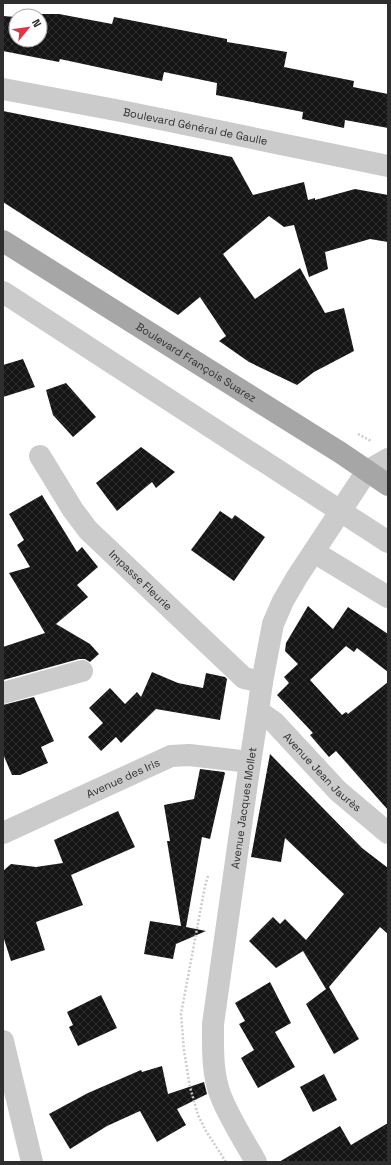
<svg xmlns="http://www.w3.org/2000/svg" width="391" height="1165" font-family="'Space Grotesk',sans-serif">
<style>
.building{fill:url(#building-cross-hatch)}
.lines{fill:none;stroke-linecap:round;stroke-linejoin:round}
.path{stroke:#cbcbcb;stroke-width:2.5;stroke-dasharray:2 2;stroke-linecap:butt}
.minor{stroke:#cbcbcb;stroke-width:22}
.major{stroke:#a6a6a6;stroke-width:22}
.labels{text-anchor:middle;stroke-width:4;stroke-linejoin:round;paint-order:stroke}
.street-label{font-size:11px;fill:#2e2e2e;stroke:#fff}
</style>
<defs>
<pattern id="building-cross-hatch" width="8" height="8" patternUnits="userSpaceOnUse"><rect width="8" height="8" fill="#151515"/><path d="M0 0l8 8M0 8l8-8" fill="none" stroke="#2f2f2f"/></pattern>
</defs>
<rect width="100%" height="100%" fill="#fff"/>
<path class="building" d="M 29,14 L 59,14 L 112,24 L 114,17 L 227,39 L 227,42 L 287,52 L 284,67 L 354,81 L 353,87 L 388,94 L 388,128 L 345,120 L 344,128 L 302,119 L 303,112 L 216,95 L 217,83 L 164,72 L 162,81 L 60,59 L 59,62 L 3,51 L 3,16 L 16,17 L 16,40 L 40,40 L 40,16 L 27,16 Z
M 3,111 L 232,157 L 253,195 L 304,182 L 308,200 L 315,198 L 315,200 L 355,189 L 388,195 L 388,242 L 370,239 L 325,252 L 328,269 L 309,277 L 294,225 L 284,227 L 269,216 L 223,254 L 255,299 L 300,268 L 325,313 L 344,308 L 354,351 L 314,372 L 297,385 L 249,362 L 219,341 L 226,336 L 200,297 L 178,315 L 3,202 Z
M 23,359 L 35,387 L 3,397 L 3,365 Z
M 66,383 L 96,417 L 73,437 L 53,415 L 46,390 Z
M 141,447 L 175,472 L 156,488 L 152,482 L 117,511 L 96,483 Z
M 42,495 L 77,552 L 82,547 L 98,567 L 77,585 L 88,597 L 56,624 L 90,644 L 99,654 L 90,662 L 85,659 L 79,659 L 3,680 L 3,647 L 45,633 L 9,573 L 30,567 L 17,545 L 24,540 L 9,514 Z
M 220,511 L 232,519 L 235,515 L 265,537 L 234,581 L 191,550 Z
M 308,606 L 333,629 L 348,607 L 388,634 L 388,672 L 357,648 L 354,652 L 346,646 L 310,680 L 342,715 L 346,712 L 348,714 L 388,682 L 388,810 L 336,751 L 329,757 L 310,735 L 313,733 L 277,695 L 289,683 L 284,677 L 298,664 L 285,651 L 286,643 Z
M 152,672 L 178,683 L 203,688 L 206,673 L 225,677 L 227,679 L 220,720 L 156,709 L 121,743 L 116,737 L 101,751 L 88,737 L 103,723 L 89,708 L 110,688 L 125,704 L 137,692 L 141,697 Z
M 34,697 L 54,741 L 41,747 L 48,763 L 20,775 L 12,775 L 3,754 L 3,705 Z
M 270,754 L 362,848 L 388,868 L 388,934 L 380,927 L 329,987 L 359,1039 L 334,1054 L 306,1004 L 326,989 L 303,951 L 276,968 L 249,941 L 273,917 L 280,924 L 285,919 L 306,940 L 344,894 L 285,838 L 281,862 L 251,857 Z
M 200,769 L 224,772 L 225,773 L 210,839 L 202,837 L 186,927 L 206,931 L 176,944 L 173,959 L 144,954 L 150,921 L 181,926 L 167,841 L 170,841 L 164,805 L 194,799 Z
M 118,811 L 135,847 L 71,875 L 83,905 L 36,922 L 45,950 L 11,961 L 3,936 L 3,871 L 11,864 L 36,867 L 63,863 L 54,840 Z
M 270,982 L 291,1023 L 275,1032 L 295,1067 L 258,1088 L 241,1058 L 254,1050 L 239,1024 L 245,1021 L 235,1003 Z
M 101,995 L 117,1028 L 78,1046 L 69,1027 L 73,1025 L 67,1012 Z
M 162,1066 L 168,1094 L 204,1082 L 207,1094 L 177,1109 L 186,1125 L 157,1142 L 140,1111 L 107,1126 L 70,1149 L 49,1114 L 88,1093 L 141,1070 L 142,1072 Z
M 324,1074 L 337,1100 L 313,1112 L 300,1087 Z
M 388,1123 L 388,1162 L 279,1162 L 340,1126 L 351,1145 Z"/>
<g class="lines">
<path class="path" d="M 358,434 L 371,441
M 208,876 L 205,886 L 181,1014 L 184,1051 L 190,1087 L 198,1115 L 206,1131 L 226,1162"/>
<g class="minor">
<path id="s1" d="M 3,89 L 121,111 L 388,166"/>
<path d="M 3,292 L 388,542"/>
<path id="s2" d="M 40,456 L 73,510 L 88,530 L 244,678 L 262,682"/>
<path d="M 314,552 L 388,597"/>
<path d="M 3,693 L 82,671"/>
<path id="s3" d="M 258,711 L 274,722 L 338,791 L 388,833"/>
<path id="s4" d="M 3,833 L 171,756 L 189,755 L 250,762"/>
<path d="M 3,1041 L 32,1162"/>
<path id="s5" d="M 256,1162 C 244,1140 229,1118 220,1094 C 212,1072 213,1048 213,1024 L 247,783 L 258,711 L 262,682 L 273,624 L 283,601 L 297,577 L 367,471 L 388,459"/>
</g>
<path class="major" id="s6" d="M 3,241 L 341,453 L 388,485"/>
</g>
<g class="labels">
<g class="street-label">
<text dy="4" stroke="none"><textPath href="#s1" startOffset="196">Boulevard Général de Gaulle</textPath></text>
<text dy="4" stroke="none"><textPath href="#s6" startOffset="228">Boulevard François Suarez</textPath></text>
<text dy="4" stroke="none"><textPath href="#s2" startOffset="161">Impasse Fleurie</textPath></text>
<text dy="4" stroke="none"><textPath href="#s3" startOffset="89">Avenue Jean Jaurès</textPath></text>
<text dy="4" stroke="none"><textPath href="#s4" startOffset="132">Avenue des Iris</textPath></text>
<text dy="4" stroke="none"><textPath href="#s5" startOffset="366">Avenue Jacques Mollet</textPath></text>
</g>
</g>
<rect width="391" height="1165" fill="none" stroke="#2e2e2e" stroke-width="8"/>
<g transform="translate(28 28) rotate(61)"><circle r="19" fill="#ffffff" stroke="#ababab"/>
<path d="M0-3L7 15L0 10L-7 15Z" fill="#df3646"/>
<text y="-6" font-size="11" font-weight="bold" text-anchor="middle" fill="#2e2e2e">N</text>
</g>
</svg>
